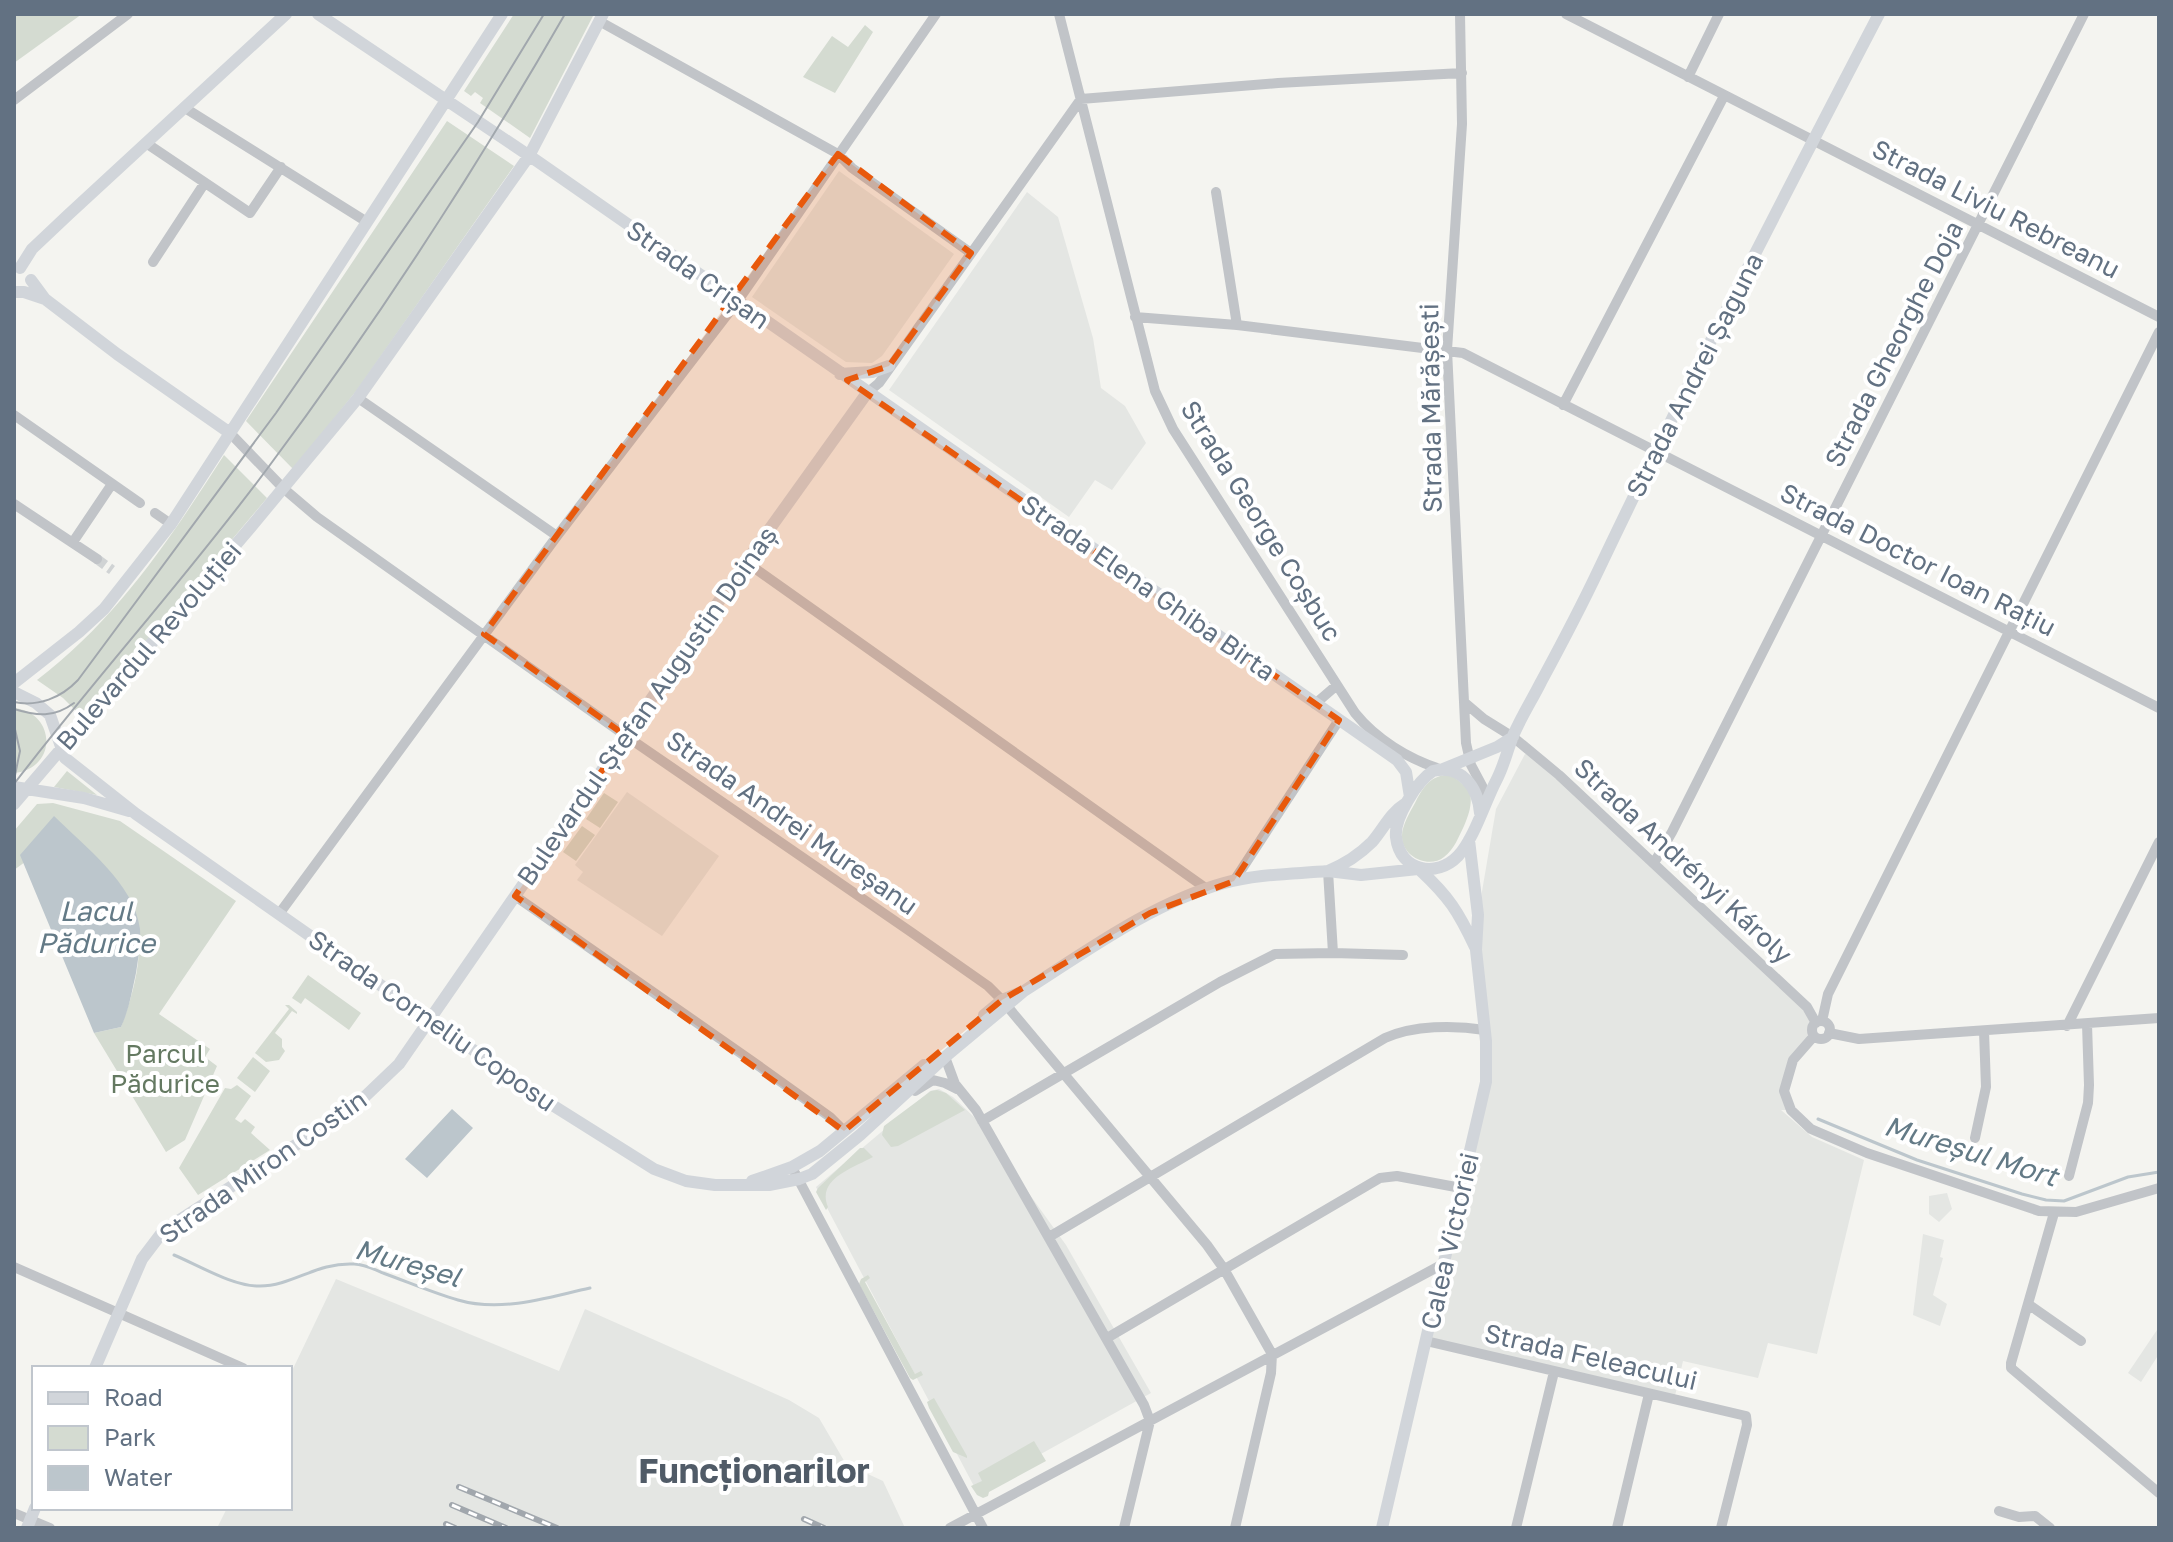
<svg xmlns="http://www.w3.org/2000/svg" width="2173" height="1542" font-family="'Golos Text',sans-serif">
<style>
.built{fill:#e4e6e3}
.green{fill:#d4dbd1}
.water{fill:#bcc6cc}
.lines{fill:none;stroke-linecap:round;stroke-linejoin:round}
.stream{stroke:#bcc6cc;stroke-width:3}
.minor-tunnel{stroke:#d0d3d4;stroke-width:10;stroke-dasharray:10 5;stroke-linecap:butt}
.minor{stroke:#c1c4c8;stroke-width:10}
.major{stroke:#d1d5da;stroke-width:12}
.tram{stroke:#a1a7ad;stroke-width:2}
.rail-casing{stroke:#a1a7ad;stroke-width:6}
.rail{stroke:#fff;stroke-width:3;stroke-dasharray:9;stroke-linecap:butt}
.marked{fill:#e8590c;fill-opacity:0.2;stroke:#e8590c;stroke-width:6;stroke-dasharray:16 10;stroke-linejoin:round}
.labels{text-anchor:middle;stroke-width:8;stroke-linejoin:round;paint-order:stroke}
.street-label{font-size:26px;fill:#627182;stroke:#fff}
.park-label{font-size:26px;fill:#647961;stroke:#fff}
.water-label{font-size:28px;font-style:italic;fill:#637a86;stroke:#fff}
.district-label{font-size:34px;font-weight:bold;fill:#505b67;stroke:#fff}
</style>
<rect width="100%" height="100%" fill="#f4f4f0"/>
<path class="built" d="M 839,171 L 954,254 L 882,356 L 872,363 L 846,362 L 752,297 Z
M 1027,192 L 1058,217 L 1093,338 L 1101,388 L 1125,406 L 1146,443 L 1112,490 L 1095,480 L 1069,517 L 889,390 Z
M 1525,754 L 1529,754 L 1710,916 L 1807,1007 L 1814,1025 L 1812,1033 L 1786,1079 L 1791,1110 L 1781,1110 L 1812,1137 L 1864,1160 L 1817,1354 L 1768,1343 L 1758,1378 L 1683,1361 L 1674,1400 L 1426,1341 L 1486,1082 L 1478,915 L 1496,809 Z
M 627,792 L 719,856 L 662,936 L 577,880 L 583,872 L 575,865 Z
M 939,1089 L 953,1097 L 974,1117 L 1066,1245 L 1151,1393 L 976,1490 L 816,1187 L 930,1091 Z
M 1947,1193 L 1952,1209 L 1939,1222 L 1929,1214 L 1929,1196 Z
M 1923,1234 L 1944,1240 L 1940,1257 L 1943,1258 L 1933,1295 L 1947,1304 L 1940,1326 L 1913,1315 Z
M 336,1279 L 559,1371 L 585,1309 L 789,1400 L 819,1418 L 846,1464 L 883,1481 L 905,1528 L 217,1528 L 227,1508 L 290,1508 L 290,1375 Z
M 2159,1327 L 2159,1354 L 2141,1382 L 2128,1373 Z"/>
<path class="green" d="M 14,14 L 82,14 L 14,63 Z
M 514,14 L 594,14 L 530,138 L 480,103 L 483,98 L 475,92 L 471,96 L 464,91 Z
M 865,25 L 873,32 L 835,93 L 803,77 L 832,36 L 848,47 Z
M 447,121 L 514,166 L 357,390 L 293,469 L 246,421 Z
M 224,455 L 267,498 L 160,625 L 80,715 L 63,698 L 37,680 C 118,618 170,539 224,455 Z
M 15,708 C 57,714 57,769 14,773 Z
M 67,771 L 97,795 L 54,787 Z
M 1445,775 L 1454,777 L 1470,790 C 1472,804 1470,812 1464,826 C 1459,836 1454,850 1444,857 C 1429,869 1403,857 1402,838 C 1401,827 1410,812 1415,803 C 1422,789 1429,777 1445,775 Z
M 604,793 L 618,802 L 600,828 L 586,819 Z
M 53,803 L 120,821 L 236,901 L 159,1014 L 210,1049 L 205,1057 L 217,1066 L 185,1140 L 166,1152 L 94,1033 L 121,1027 C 138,980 150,934 123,889 L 25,862 L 14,870 L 14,831 L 37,804 Z
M 582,826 L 595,835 L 576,861 L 563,852 Z
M 308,975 L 361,1013 L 349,1030 L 305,998 L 301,1004 L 292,998 Z
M 285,1005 L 289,1005 L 297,1012 L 297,1014 L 292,1011 L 275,1033 L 282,1039 L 282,1047 L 285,1051 L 279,1060 L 266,1062 L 255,1053 L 289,1009 Z
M 253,1057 L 270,1071 L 255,1092 L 237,1078 Z
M 237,1085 L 251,1096 L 235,1119 L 241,1123 L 245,1119 L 255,1127 L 251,1133 L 270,1150 L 198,1195 L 179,1168 L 225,1088 L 231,1089 Z
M 937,1090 L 946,1093 L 965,1110 L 898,1146 L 891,1147 L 882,1135 L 884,1126 L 931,1091 Z
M 860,1148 L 864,1148 L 873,1157 C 853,1168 816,1179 828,1207 L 826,1210 L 816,1192 L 818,1188 Z
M 868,1275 L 870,1278 L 865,1282 L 915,1374 L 921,1371 L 923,1375 L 913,1380 L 910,1378 L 859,1284 L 861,1279 Z
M 934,1398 L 967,1456 L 967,1458 L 953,1452 L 929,1408 L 927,1402 Z
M 1034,1441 L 1046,1461 L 989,1492 L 988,1496 L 983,1498 L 977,1495 L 971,1486 L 982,1481 L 978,1473 Z"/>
<path class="water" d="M 54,816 C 85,847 134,883 140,929 C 141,944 138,959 136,973 C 132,991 129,1010 121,1027 L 94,1033 L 20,855 Z
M 452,1109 L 473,1128 L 427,1178 L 405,1159 Z"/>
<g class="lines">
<path class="stream" d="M 1818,1119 L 1917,1160 L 2022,1194 L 2046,1200 L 2064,1201 L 2128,1177 L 2159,1172
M 174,1255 C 198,1265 234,1287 260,1286 C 292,1286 317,1262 354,1264 C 364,1264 374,1269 383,1273 C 408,1282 433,1293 458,1300 C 502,1313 548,1297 590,1288"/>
<path class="minor-tunnel" d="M 97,559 L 112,570"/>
<path class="minor" d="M 1059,14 L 1155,391 L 1173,429 L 1355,713 C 1376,739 1408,759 1440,769
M 1460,14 L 1462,124 L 1447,350 L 1466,743 L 1471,765 L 1488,797
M 1566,14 L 2159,317
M 599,21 L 838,154 L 852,168 L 971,253
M 1688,77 L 1719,14
M 14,100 L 128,14
M 185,108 L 367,222
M 146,143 L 250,213 L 281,167
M 1216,192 L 1237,325
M 153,262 L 204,184
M 1135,317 L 1237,325 L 1463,353 L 2159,708
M 867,393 L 879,383 L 1081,99 L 1278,83 L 1462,73
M 358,398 L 557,536
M 1563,405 L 1724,96
M 14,415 L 140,503
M 230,433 L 283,488 L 317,517 L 626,736 L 911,932 L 988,986 L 1002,1000 L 1207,1245 L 1224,1269 L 1272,1354 L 1271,1373 L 1235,1528
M 14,504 L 97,559
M 155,513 L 171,524
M 73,542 L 112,484
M 746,562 L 1207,889
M 1464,702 L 1484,719 L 1513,737 L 1559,775 L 1807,1007 L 1816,1023
M 1315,704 L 1337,685
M 1654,863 L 1672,832 L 2084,14
M 1328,871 L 1333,953
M 1234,881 L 1339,720
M 515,896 L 749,1059 L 830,1117 L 844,1131
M 279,914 L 557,536 L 737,302 L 936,14
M 1822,1021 L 1828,994 L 2159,332
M1812 1030a9 9 0 1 1 18 0a9 9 0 1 1-18 0Z
M 2067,1026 L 2159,842
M 1829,1033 L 1859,1039 L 2159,1018
M 1814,1036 L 1793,1060 L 1784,1091 L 1791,1110 L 1811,1129 L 1867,1153 L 2039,1211 L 2076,1212 L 2159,1188
M 945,1057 L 955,1084 L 976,1110 L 1144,1405 L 1150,1421 L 1124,1528
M 915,1091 L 933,1080 L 945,1083 L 957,1089
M 982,1121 L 1220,982 L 1275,954 L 1333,953 L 1403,955
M 1975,1138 L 1986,1087 L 1984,1031
M 795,1173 L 983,1528
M 2069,1176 L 2088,1103 L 2089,1085 L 2087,1024
M 2054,1213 L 2011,1363 L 2011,1368 L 2159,1493
M 1049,1237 L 1385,1038 C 1414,1025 1454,1025 1485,1030
M 14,1267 L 243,1368
M 2028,1304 L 2081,1341
M 1107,1338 L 1380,1178 L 1397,1176 L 1461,1188
M 1426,1341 L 1746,1416 L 1747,1425 L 1721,1528
M 1999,1511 L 2019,1517 L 2035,1516 L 2050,1528
M 14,1513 L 50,1528
M 950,1528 L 1445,1263
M 1516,1528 L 1554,1372
M 1617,1528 L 1649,1394"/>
<path class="major" d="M 318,14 L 537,161 L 1397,760 L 1406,772 L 1410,797
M 20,268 L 32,249 L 68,215 L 286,14
M 31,280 L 45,299 L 117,354 L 230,433
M 14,292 L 24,292 L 45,299
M 840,374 L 872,372 L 889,366
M 14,683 L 79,632 L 104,609 L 171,524 L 502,14
M 14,692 L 36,703 L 50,715 L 65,758 L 136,814 L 549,1103 L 654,1169 L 686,1181 L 715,1185 L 769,1185 L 799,1179 L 812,1174 L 860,1135 L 945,1057 L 1024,991
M 1443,769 L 1497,747 L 1513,737
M 14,787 L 84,798 L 129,811
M 14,804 L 250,528 L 358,398 L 529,156 L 603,14
M 1480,813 C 1478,788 1462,764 1433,771 C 1417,781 1394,818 1396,837 C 1400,872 1437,878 1458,856 C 1474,839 1485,802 1496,781 C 1504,766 1507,751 1513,736 C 1521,717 1532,700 1541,682 C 1561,645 1581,607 1599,569 C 1688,382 1783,198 1879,14
M 1420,870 C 1449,897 1458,911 1475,947
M 1328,871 L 1361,875 L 1418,869
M 984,1015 L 1002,1000 L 1024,991 C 1087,951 1152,903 1224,883 C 1257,874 1294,874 1328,871 C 1345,864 1359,855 1372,842 C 1384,828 1390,813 1406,803
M 752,1181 L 792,1167 L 820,1151 L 924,1065
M 95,1368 L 142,1259 L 164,1230 L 353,1108 L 399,1064 L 746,562 L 867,393
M 27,1528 L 35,1508
M 1382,1528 L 1486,1082 L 1486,1041 L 1476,950 L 1478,915 L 1469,840"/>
<path class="tram" d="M 14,702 C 38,707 61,698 78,680 L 276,413 L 478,122 L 544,14
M 14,709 C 37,716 54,718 74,703
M 14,725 L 20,751 L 14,780
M 14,784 C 96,677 187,577 267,469 C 376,323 475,171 565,14"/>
<defs>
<path id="rail" d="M 459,1487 L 557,1528
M 452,1505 L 506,1528
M 804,1519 L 824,1528
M 446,1524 L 455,1528"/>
</defs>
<use href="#rail" class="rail-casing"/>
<use href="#rail" class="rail"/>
</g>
<path class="marked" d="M 838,154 L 971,253 L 889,366 L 847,380 L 1339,720 L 1234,881 L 1150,913 L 1002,1000 L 844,1131 L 515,896 L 626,736 L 484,634 Z"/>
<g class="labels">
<g class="street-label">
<text transform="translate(1996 209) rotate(27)" y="9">Strada Liviu Rebreanu</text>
<text transform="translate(698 275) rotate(35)" y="9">Strada Crișan</text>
<text transform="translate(1894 344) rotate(-63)" y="9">Strada Gheorghe Doja</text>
<text transform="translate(1695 375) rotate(-63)" y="9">Strada Andrei Șaguna</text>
<text transform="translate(1431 408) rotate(-91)" y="9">Strada Mărășești</text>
<text transform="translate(1261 521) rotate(58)" y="9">Strada George Coșbuc</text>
<text transform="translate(1918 560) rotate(27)" y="9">Strada Doctor Ioan Rațiu</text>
<text transform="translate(1148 588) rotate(35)" y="9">Strada Elena Ghiba Birta</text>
<text transform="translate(149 646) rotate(-49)" y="9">Bulevardul Revoluției</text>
<text transform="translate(647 706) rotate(-55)" y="9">Bulevardul Ștefan Augustin Doinaș</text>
<text transform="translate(792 823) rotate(35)" y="9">Strada Andrei Mureșanu</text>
<text transform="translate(1683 861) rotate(43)" y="9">Strada Andrényi Károly</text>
<text transform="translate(432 1021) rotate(35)" y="9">Strada Corneliu Coposu</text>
<text transform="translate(263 1167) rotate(-35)" y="9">Strada Miron Costin</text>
<text transform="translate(1450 1241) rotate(-77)" y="9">Calea Victoriei</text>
<text transform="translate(1591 1357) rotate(13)" y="9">Strada Feleacului</text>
</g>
<g class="park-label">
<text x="165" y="1063">Parcul<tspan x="165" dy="30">Pădurice</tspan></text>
</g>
<g class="water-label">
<text x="96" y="921">Lacul<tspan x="96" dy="32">Pădurice</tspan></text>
<text transform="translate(1971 1151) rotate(17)" y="10">Mureșul Mort</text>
<text transform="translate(408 1263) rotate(16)" y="10">Mureșel</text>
</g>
<g class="district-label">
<text x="754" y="1483">Funcționarilor</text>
</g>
</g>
<rect width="2173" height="1542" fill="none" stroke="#627182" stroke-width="32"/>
<rect x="32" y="1366" width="260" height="144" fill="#ffffff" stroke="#c0c6cd" stroke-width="2"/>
<rect x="48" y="1392" width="40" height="12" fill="#d1d5da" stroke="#c0c6cd" stroke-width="2"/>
<text x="104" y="1406" font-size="24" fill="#627182">Road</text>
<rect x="48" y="1426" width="40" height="24" fill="#d4dbd1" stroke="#c0c6cd" stroke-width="2"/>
<text x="104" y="1446" font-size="24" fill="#627182">Park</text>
<rect x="48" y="1466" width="40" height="24" fill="#bcc6cc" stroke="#c0c6cd" stroke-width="2"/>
<text x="104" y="1486" font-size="24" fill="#627182">Water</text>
</svg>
